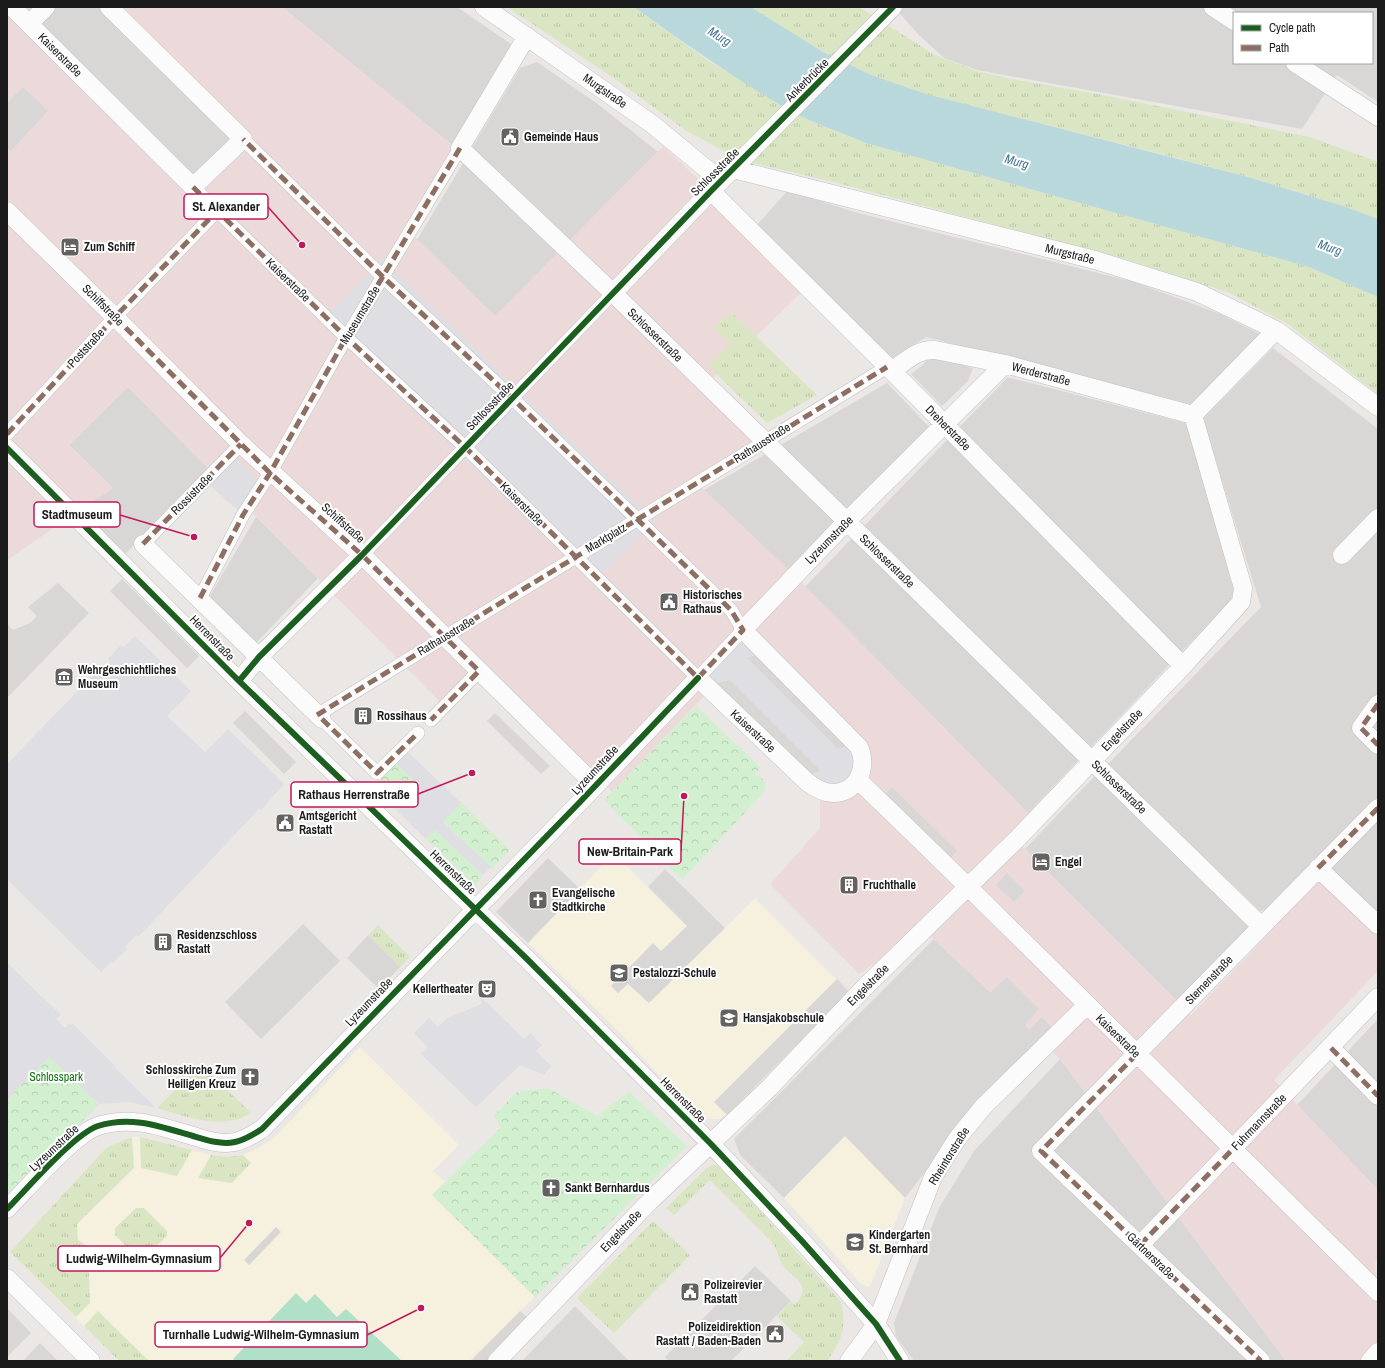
<svg xmlns="http://www.w3.org/2000/svg" width="1385" height="1368" font-family="'Archivo Narrow',sans-serif">
<style>
.residential{fill:#d9d7d5;fill-rule:evenodd}
.commercial{fill:#ecdada}
.education{fill:#f5f1de}
.religious{fill:#d8d6d5}
.grass{fill:url(#grass-tufts)}
.park{fill:url(#park-crowns)}
.pitch{fill:#b0e0c7}
.parking{fill:#d8d7d5}
.plaza{fill:#dedee3}
.water{fill:#b8d8dc}
.pier{fill:#d7d6d5}
.lines{fill:none;stroke-linecap:round;stroke-linejoin:round}
.pedestrian-casing{stroke:#c2c1c0;stroke-width:14}
.minor-casing{stroke:#c2c1c0;stroke-width:19}
.pedestrian{stroke:#fcfbfb;stroke-width:13}
.minor{stroke:#fcfbfb;stroke-width:18}
.quiet{stroke:#8d6e63;stroke-width:5;stroke-dasharray:10 5;stroke-linecap:butt}
.cycleway-casing{stroke:#fff;stroke-width:8}
.cycleway{stroke:#1b5e20;stroke-width:6}
.labels{text-anchor:middle;stroke-width:4;stroke-linejoin:round;paint-order:stroke}
.street-label{font-size:12px;fill:#1b1b1b;stroke:#fff}
.poi-label{font-size:12px;font-weight:bold;fill:#1b1b1b;stroke:#fff;text-anchor:start}
.park-label{font-size:12px;fill:#10740f;stroke:#fff}
.water-label{font-size:13px;font-style:italic;fill:#467797;stroke:#fff}
.leader{fill:none;stroke:#c2185b;stroke-width:1.5}
.callout-dot{fill:#c2185b;stroke:#fff;stroke-width:1.5}
.callout{fill:#fff;stroke:#c2185b;stroke-width:1.5}
.callout-label{font-size:13px;text-anchor:middle;font-weight:bold;fill:#1b1b1b}
</style>
<defs>
<pattern id="grass-tufts" width="24" height="20" patternUnits="userSpaceOnUse"><rect width="24" height="20" fill="#dae6c3"/><path d="M3 7l-1-3M5 7V3M7 7l1-3M15 17l-1-3M17 17v-4M19 17l1-3" fill="none" stroke="#bac5a7"/></pattern>
<pattern id="park-crowns" width="20" height="18" patternUnits="userSpaceOnUse"><rect width="20" height="18" fill="#d2f0cf"/><path d="M2 6a3 3 0 1 1 6 0M12 15a3 3 0 1 1 6 0" fill="none" stroke="#b4cdb1"/></pattern>
</defs>
<rect width="100%" height="100%" fill="#eae7e4"/>
<path class="residential" d="M 282,7 L 457,7 L 511,44 L 452,145 Z
M 894,7 L 1378,7 L 1378,102 L 1337,75 L 1302,129 L 977,70 L 944,58 L 919,35 ZM 1234,13 L 1372,13 L 1372,63 L 1234,63 Z
M 537,62 L 599,105 L 658,152 L 495,316 L 417,240 L 520,68 Z
M 788,190 L 854,212 L 1134,282 L 1220,314 L 1262,335 L 1198,406 L 926,337 L 891,359 L 757,225 Z
M 1273,348 L 1378,429 L 1378,914 L 1320,861 L 1274,908 L 1260,911 L 1107,765 L 1261,607 L 1203,419 Z
M 1007,378 L 1011,378 L 1189,424 L 1234,592 L 1230,601 L 1028,813 L 805,587 Z
M 887,383 L 931,429 L 790,572 L 704,490 Z
M 128,387 L 210,470 L 125,554 L 81,509 L 113,488 L 69,445 Z
M 256,517 L 318,578 L 255,644 L 208,599 Z
M 1095,776 L 1250,925 L 1180,1004 L 1025,849 Z
M 934,939 L 1043,1042 L 976,1106 L 905,1198 L 845,1137 L 784,1198 L 740,1155 L 734,1139 Z
M 1378,1019 L 1378,1190 L 1297,1105 Z
M 1060,1059 L 1286,1361 L 914,1361 L 896,1336 L 894,1323 L 939,1208 L 974,1151 Z
M 575,1306 L 629,1361 L 522,1361 Z
M 7,1308 L 31,1333 L 7,1357 Z"/>
<path class="commercial" d="M 7,7 L 282,7 L 457,149 L 410,232 L 495,316 L 663,146 L 711,191 L 807,287 L 707,384 L 765,441 L 697,483 L 794,575 L 1035,820 L 1016,840 L 1191,1015 L 1320,880 L 1378,937 L 1378,971 L 1274,1080 L 1378,1190 L 1378,1258 L 1375,1262 L 1378,1304 L 1378,1361 L 1286,1361 L 1060,1059 L 924,930 L 859,974 L 770,884 L 820,828 L 820,785 L 715,685 L 612,792 L 483,665 L 444,706 L 128,387 L 69,445 L 113,488 L 7,560 Z"/>
<path class="education" d="M 614,853 L 648,887 L 665,869 L 725,928 L 755,898 L 849,992 L 727,1115 L 718,1119 L 705,1119 L 695,1114 L 620,1033 L 528,943 Z
M 360,1047 L 459,1145 L 433,1171 L 445,1182 L 432,1195 L 535,1297 L 469,1361 L 119,1361 L 10,1252 L 107,1147 L 132,1137 L 140,1137 L 211,1155 L 228,1157 L 243,1155 L 257,1149 L 273,1139 Z
M 845,1136 L 905,1198 L 870,1287 L 862,1285 L 784,1198 Z"/>
<path class="religious" d="M 548,858 L 580,889 L 528,943 L 496,912 Z"/>
<path class="grass" d="M 507,7 L 634,7 L 707,60 L 788,109 L 822,126 L 866,143 L 1309,267 L 1370,293 L 1378,297 L 1378,394 L 1288,324 L 1230,293 L 1128,260 L 834,182 L 741,160 L 685,130 L 615,79 Z
M 751,7 L 859,7 L 935,55 L 976,71 L 1011,79 L 1103,95 L 1310,137 L 1378,162 L 1378,219 C 1265,177 1147,151 1030,121 C 978,107 919,97 870,75 C 828,57 789,31 751,7 Z
M 731,312 L 817,395 L 767,423 L 708,366 L 730,344 L 714,328 Z
M 378,925 L 410,957 L 400,967 L 368,935 Z
M 201,1064 L 251,1113 C 246,1116 240,1119 234,1120 C 209,1126 181,1115 157,1108 Z
M 132,1137 L 134,1168 L 77,1224 L 78,1240 L 88,1247 L 90,1303 L 76,1317 L 10,1252 L 107,1147 Z
M 140,1137 L 192,1150 L 177,1176 L 141,1168 Z
M 211,1155 L 228,1157 L 243,1155 L 251,1163 L 232,1183 L 198,1178 Z
M 713,1165 L 719,1165 L 841,1302 C 847,1326 842,1341 827,1361 L 786,1361 L 804,1342 L 777,1316 L 791,1302 L 795,1305 C 813,1284 795,1281 783,1265 C 778,1258 777,1249 772,1242 L 710,1180 L 674,1215 L 666,1208 L 708,1167 Z
M 136,1208 L 144,1208 L 167,1231 L 167,1236 L 144,1258 L 137,1257 L 115,1235 L 115,1228 Z
M 653,1221 L 690,1255 L 614,1333 L 577,1298 Z
M 98,1311 L 149,1361 L 119,1361 L 84,1326 Z"/>
<path class="park" d="M 696,706 L 761,768 L 754,774 C 763,777 765,780 766,790 L 682,880 L 604,800 Z
M 396,763 L 421,787 L 397,811 L 373,788 Z
M 461,803 L 510,850 L 492,869 L 443,821 Z
M 435,830 L 483,875 L 475,885 L 426,839 Z
M 7,963 L 61,1015 L 56,1019 L 65,1028 L 69,1024 L 71,1025 L 73,1024 L 115,1066 L 114,1067 L 125,1078 L 7,1197 Z
M 548,1088 L 597,1116 L 629,1092 L 687,1146 L 535,1297 L 432,1195 L 501,1127 L 494,1115 L 517,1092 Z"/>
<path class="pitch" d="M 296,1293 L 306,1303 L 315,1294 L 337,1317 L 346,1309 L 402,1361 L 235,1361 L 233,1359 Z"/>
<path class="parking" d="M 46,7 L 109,7 L 243,139 L 193,187 L 29,24 Z
M 23,87 L 48,111 L 11,151 L 7,148 L 7,103 Z
M 929,356 L 973,368 L 968,381 L 942,406 L 911,374 L 923,365 Z
M 1053,553 L 1090,590 L 1051,628 L 1040,617 L 1045,612 L 1019,586 Z
M 122,579 L 199,656 L 187,668 L 110,591 Z
M 58,583 L 89,613 L 7,698 L 7,624 L 13,630 L 30,623 L 37,616 L 28,607 Z
M 760,654 L 852,746 L 838,749 L 746,658 Z
M 730,680 L 822,771 L 808,775 L 716,683 Z
M 245,711 L 296,762 L 284,774 L 233,723 Z
M 495,713 L 550,766 L 541,774 L 487,721 Z
M 892,787 L 957,851 L 948,861 L 882,796 Z
M 665,869 L 725,928 L 649,1003 L 628,984 L 618,993 L 611,986 L 653,943 L 661,951 L 687,926 L 648,887 Z
M 1007,873 L 1025,891 L 1014,902 L 996,885 Z
M 303,924 L 340,961 L 261,1039 L 225,1002 Z
M 368,935 L 400,967 L 379,989 L 347,958 Z
M 1007,977 L 1039,1009 L 1000,1054 L 981,1033 L 999,1015 L 985,998 Z
M 837,979 L 849,992 L 727,1115 L 714,1102 Z
M 1042,1017 L 1052,1028 L 1012,1070 L 1001,1059 Z
M 755,1266 L 791,1301 L 731,1361 L 669,1361 L 665,1357 Z
M 520,1311 L 529,1319 L 489,1361 L 471,1361 Z
M 40,1343 L 58,1361 L 23,1361 Z"/>
<path class="plaza" d="M 382,259 L 655,521 L 593,583 L 343,343 L 326,317 Z
M 232,454 L 262,485 L 243,515 L 205,481 Z
M 743,630 L 760,654 L 747,658 L 838,749 L 852,746 L 854,774 L 840,784 L 825,786 L 808,775 L 821,771 L 730,680 L 716,683 L 698,678 Z
M 135,636 L 191,691 L 167,716 L 205,752 L 228,729 L 284,784 L 261,810 L 259,809 L 138,937 L 136,935 L 125,947 L 127,949 L 113,963 L 111,962 L 101,972 L 7,879 L 7,764 L 97,671 L 99,673 L 110,662 L 108,659 L 121,645 L 124,647 Z
M 408,752 L 461,803 L 443,822 L 491,867 L 483,875 L 435,830 L 426,839 L 397,811 L 420,787 L 396,763 Z
M 7,963 L 61,1015 L 56,1019 L 65,1028 L 69,1024 L 71,1025 L 73,1024 L 115,1066 L 114,1067 L 156,1108 L 130,1102 L 99,1104 L 49,1057 L 7,1100 Z
M 480,996 L 524,1039 L 530,1033 L 542,1045 L 536,1051 L 551,1066 L 544,1075 L 520,1065 L 476,1107 L 421,1054 L 427,1047 L 414,1033 L 429,1018 L 438,1027 L 447,1018 L 482,1004 Z"/>
<path class="water" d="M 634,7 L 751,7 L 823,52 L 871,75 L 926,94 L 1248,177 L 1346,207 L 1378,219 L 1378,297 L 1309,267 L 866,143 C 840,132 812,123 787,109 C 734,78 684,43 634,7 Z"/>
<path class="pier" d="M 276,1227 L 281,1232 L 249,1265 L 244,1260 Z"/>
<g class="lines">
<defs>
<path id="pedestrian" d="M 193,187 L 347,338 L 465,447 L 698,678 L 743,630 L 731,610 L 512,398 L 383,277 L 243,139
M 7,434 L 115,317 L 217,211
M 143,544 L 241,444
M 362,555 L 613,293
M 200,598 L 243,515 L 270,473 L 343,343 L 460,148
M 317,715 L 887,367
M 322,719 L 377,773 L 418,733
M 431,720 L 479,671"/>
<path id="minor" d="M 12,7 L 193,187 L 243,139 L 109,7
M 484,7 L 652,124 L 721,181
M 1213,7 L 1234,21
M 29,24 L 46,7
M 527,36 L 460,148 L 613,293 L 1261,926
M 1295,63 L 1378,117
M 733,169 L 1095,260 L 1197,292 L 1276,330 L 1378,407
M 711,191 L 892,371 L 1183,666
M 7,211 L 115,317 L 241,444 L 362,555 L 595,785
M 613,293 L 711,191 L 893,7
M 1193,415 L 1276,330
M 7,448 L 239,681 L 528,960 L 711,1144 L 802,1241 L 876,1324 L 900,1361
M 143,544 L 322,719
M 1342,555 L 1378,518
M 239,681 L 259,657 L 362,555
M 1378,704 L 1361,728 L 1378,745
M 858,780 C 1033,948 1204,1122 1378,1292
M 1318,868 L 1378,925
M 1331,1048 L 1378,1096
M 7,1209 C 27,1189 74,1134 98,1126 C 131,1115 162,1127 193,1136 C 206,1140 221,1145 235,1142 C 245,1140 254,1134 262,1129 L 579,803 L 698,678 L 807,782 C 815,788 823,793 833,793 C 858,793 868,767 859,747 L 743,630 L 847,521 L 1005,364
M 1140,1245 L 1378,997
M 7,1278 L 91,1361
M 497,1361 L 649,1202 L 769,1088 L 865,987 L 1016,840 L 1183,666 L 1241,602 L 1243,588 L 1193,415 L 1005,364 L 935,350 C 917,349 906,361 892,371
M 849,1361 L 876,1324 L 933,1177 L 957,1139 L 983,1107 L 1087,1005
M 1261,1361 L 1041,1151 L 1378,808
M 1370,1361 L 1378,1352"/>
</defs>
<use href="#pedestrian" class="pedestrian-casing"/>
<use href="#minor" class="minor-casing"/>
<use href="#pedestrian" class="pedestrian"/>
<use href="#minor" class="minor"/>
<path class="quiet" d="M 193,187 L 347,338 L 465,447 L 698,678 L 743,630 L 731,610 L 512,398 L 383,277 L 243,139
M 115,317 L 270,473 L 362,555 L 479,671 L 431,720
M 7,434 L 115,317 L 217,211
M 143,544 L 241,444
M 200,598 L 243,515 L 270,473 L 343,343 L 460,148
M 1378,704 L 1361,728 L 1378,745
M 317,715 L 887,367
M 322,719 L 377,773 L 418,733
M 1318,868 L 1378,808
M 1331,1048 L 1378,1096
M 1137,1054 L 1041,1151 L 1261,1361
M 1140,1245 L 1232,1150"/>
<defs>
<path id="cycleway" d="M 7,448 L 239,681 L 528,960 L 711,1144 L 802,1241 L 876,1324 L 900,1361
M 239,681 L 259,657 L 362,555 L 711,191 L 893,7
M 7,1209 C 27,1189 74,1134 98,1126 C 131,1115 162,1127 193,1136 C 206,1140 221,1145 235,1142 C 245,1140 254,1134 262,1129 L 579,803 L 698,678"/>
</defs>
<use href="#cycleway" class="cycleway-casing"/>
<use href="#cycleway" class="cycleway"/>
</g>
<defs>
<symbol id="civic-square" viewBox="-11 -11 22 22"><rect x="-9" y="-9" width="18" height="18" rx="4" fill="#636261" stroke="#fff"/><path d="M-.6-6.5H3V-4.5H.6V-3L4-1V1h2V6H-6V1h2V-1L-.6-3ZM-1.2 2.5V6h2.4V2.5Z" fill="#fff"/></symbol>
<symbol id="hotel-square" viewBox="-11 -11 22 22"><rect x="-9" y="-9" width="18" height="18" rx="4" fill="#636261" stroke="#fff"/><path d="M-6-4.5h1.5V1H6V5H4.5V3h-9V5H-6ZM-4 0a1.8 1.8 0 1 1 3.6 0ZM.5 0V-2.5h3Q6-2.5 6 0Z" fill="#fff"/></symbol>
<symbol id="museum-square" viewBox="-11 -11 22 22"><rect x="-9" y="-9" width="18" height="18" rx="4" fill="#636261" stroke="#fff"/><path d="M0-6L6-3V-2H-6V-3ZM-5-1h2V3h-2ZM-1-1h2V3h-2ZM3-1h2V3H3ZM-6 4H6V6H-6Z" fill="#fff"/></symbol>
<symbol id="building-square" viewBox="-11 -11 22 22"><rect x="-9" y="-9" width="18" height="18" rx="4" fill="#636261" stroke="#fff"/><path d="M-4-6H4V6H1V3H-1V6H-4ZM-2.5-4.3h1.7v1.8h-1.7ZM.8-4.3h1.7v1.8H.8ZM-2.5-1h1.7V.8h-1.7ZM.8-1h1.7V.8H.8Z" fill="#fff"/></symbol>
<symbol id="church-square" viewBox="-11 -11 22 22"><rect x="-9" y="-9" width="18" height="18" rx="4" fill="#636261" stroke="#fff"/><path d="M-1.2-6h2.4v3.5h3.3v2.4h-3.3V6h-2.4V-.1h-3.3v-2.4h3.3Z" fill="#fff"/></symbol>
<symbol id="school-square" viewBox="-11 -11 22 22"><rect x="-9" y="-9" width="18" height="18" rx="4" fill="#636261" stroke="#fff"/><path d="M0-5L7-2L0 1L-7-2ZM-4 1L0 2.5L4 1V4Q0 6-4 4Z" fill="#fff"/></symbol>
<symbol id="theatre-square" viewBox="-11 -11 22 22"><rect x="-9" y="-9" width="18" height="18" rx="4" fill="#636261" stroke="#fff"/><path d="M-5-5.5Q0-4 5-5.5V0Q5 5 0 6Q-5 5-5 0ZM-3.3-2.5H-1v1.5H-3.3ZM1-2.5H3.3v1.5H1ZM-2.8 1Q0 5.5 2.8 1Z" fill="#fff"/></symbol>
</defs>
<g fill-rule="evenodd">
<use href="#civic-square" x="499" y="126" width="22" height="22"/>
<use href="#hotel-square" x="59" y="236" width="22" height="22"/>
<use href="#civic-square" x="658" y="591" width="22" height="22"/>
<use href="#museum-square" x="53" y="666" width="22" height="22"/>
<use href="#building-square" x="352" y="705" width="22" height="22"/>
<use href="#civic-square" x="274" y="812" width="22" height="22"/>
<use href="#hotel-square" x="1030" y="851" width="22" height="22"/>
<use href="#building-square" x="838" y="874" width="22" height="22"/>
<use href="#church-square" x="527" y="889" width="22" height="22"/>
<use href="#building-square" x="152" y="931" width="22" height="22"/>
<use href="#school-square" x="608" y="962" width="22" height="22"/>
<use href="#theatre-square" x="476" y="978" width="22" height="22"/>
<use href="#school-square" x="718" y="1007" width="22" height="22"/>
<use href="#church-square" x="239" y="1066" width="22" height="22"/>
<use href="#church-square" x="540" y="1177" width="22" height="22"/>
<use href="#school-square" x="844" y="1231" width="22" height="22"/>
<use href="#civic-square" x="679" y="1281" width="22" height="22"/>
<use href="#civic-square" x="764" y="1323" width="22" height="22"/>
</g>
<g class="labels">
<g class="street-label">
<text transform="translate(60 55) rotate(45)" y="4">Kaiserstraße</text>
<text transform="translate(807 80) rotate(-45)" y="4">Ankerbrücke</text>
<text transform="translate(605 91) rotate(35)" y="4">Murgstraße</text>
<text transform="translate(715 172) rotate(-45)" y="4">Schlossstraße</text>
<text transform="translate(1070 254) rotate(14)" y="4">Murgstraße</text>
<text transform="translate(288 280) rotate(44)" y="4">Kaiserstraße</text>
<text transform="translate(103 305) rotate(45)" y="4">Schiffstraße</text>
<text transform="translate(360 315) rotate(-59)" y="4">Museumstraße</text>
<text transform="translate(655 335) rotate(44)" y="4">Schlosserstraße</text>
<text transform="translate(86 348) rotate(-47)" y="4">Poststraße</text>
<text transform="translate(1041 374) rotate(15)" y="4">Werderstraße</text>
<text transform="translate(490 406) rotate(-46)" y="4">Schlossstraße</text>
<text transform="translate(948 428) rotate(45)" y="4">Dreherstraße</text>
<text transform="translate(762 443) rotate(-32)" y="4">Rathausstraße</text>
<text transform="translate(192 494) rotate(-45)" y="4">Rossistraße</text>
<text transform="translate(522 504) rotate(45)" y="4">Kaiserstraße</text>
<text transform="translate(343 523) rotate(42)" y="4">Schiffstraße</text>
<text transform="translate(606 538) rotate(-31)" y="4">Marktplatz</text>
<text transform="translate(829 540) rotate(-45)" y="4">Lyzeumstraße</text>
<text transform="translate(887 561) rotate(44)" y="4">Schlosserstraße</text>
<text transform="translate(446 636) rotate(-31)" y="4">Rathausstraße</text>
<text transform="translate(212 638) rotate(46)" y="4">Herrenstraße</text>
<text transform="translate(1122 730) rotate(-46)" y="4">Engelstraße</text>
<text transform="translate(753 731) rotate(43)" y="4">Kaiserstraße</text>
<text transform="translate(595 770) rotate(-47)" y="4">Lyzeumstraße</text>
<text transform="translate(1119 787) rotate(44)" y="4">Schlosserstraße</text>
<text transform="translate(453 872) rotate(44)" y="4">Herrenstraße</text>
<text transform="translate(1209 980) rotate(-46)" y="4">Sternenstraße</text>
<text transform="translate(868 985) rotate(-45)" y="4">Engelstraße</text>
<text transform="translate(369 1002) rotate(-46)" y="4">Lyzeumstraße</text>
<text transform="translate(1118 1036) rotate(44)" y="4">Kaiserstraße</text>
<text transform="translate(683 1100) rotate(45)" y="4">Herrenstraße</text>
<text transform="translate(1259 1122) rotate(-46)" y="4">Fuhrmannstraße</text>
<text transform="translate(54 1148) rotate(-43)" y="4">Lyzeumstraße</text>
<text transform="translate(949 1156) rotate(-58)" y="4">Rheintorstraße</text>
<text transform="translate(621 1231) rotate(-46)" y="4">Engelstraße</text>
<text transform="translate(1151 1256) rotate(44)" y="4">Gärtnerstraße</text>
</g>
<g class="poi-label">
<text x="524" y="141">Gemeinde Haus</text>
<text x="84" y="251">Zum Schiff</text>
<text x="683" y="599">Historisches<tspan x="683" dy="14">Rathaus</tspan></text>
<text x="78" y="674">Wehrgeschichtliches<tspan x="78" dy="14">Museum</tspan></text>
<text x="377" y="720">Rossihaus</text>
<text x="299" y="820">Amtsgericht<tspan x="299" dy="14">Rastatt</tspan></text>
<text x="1055" y="866">Engel</text>
<text x="863" y="889">Fruchthalle</text>
<text x="552" y="897">Evangelische<tspan x="552" dy="14">Stadtkirche</tspan></text>
<text x="177" y="939">Residenzschloss<tspan x="177" dy="14">Rastatt</tspan></text>
<text x="633" y="977">Pestalozzi-Schule</text>
<text x="473" y="993" text-anchor="end">Kellertheater</text>
<text x="743" y="1022">Hansjakobschule</text>
<text x="236" y="1074" text-anchor="end">Schlosskirche Zum<tspan x="236" dy="14">Heiligen Kreuz</tspan></text>
<text x="565" y="1192">Sankt Bernhardus</text>
<text x="869" y="1239">Kindergarten<tspan x="869" dy="14">St. Bernhard</tspan></text>
<text x="704" y="1289">Polizeirevier<tspan x="704" dy="14">Rastatt</tspan></text>
<text x="761" y="1331" text-anchor="end">Polizeidirektion<tspan x="761" dy="14">Rastatt / Baden-Baden</tspan></text>
</g>
<g class="park-label">
<text x="56" y="1081">Schlosspark</text>
</g>
<g class="water-label">
<text transform="translate(720 36) rotate(33)" y="5">Murg</text>
<text transform="translate(1017 161) rotate(16)" y="5">Murg</text>
<text transform="translate(1330 247) rotate(20)" y="5">Murg</text>
</g>
</g>
<path class="leader" d="M302 245L268 207M194 537L120 515M472 773L418 794M684 796L681 851M249 1223L220 1258M421 1308L367 1335"/>
<g class="callout-dot">
<circle cx="302" cy="245" r="4"/>
<circle cx="194" cy="537" r="4"/>
<circle cx="472" cy="773" r="4"/>
<circle cx="684" cy="796" r="4"/>
<circle cx="249" cy="1223" r="4"/>
<circle cx="421" cy="1308" r="4"/>
</g>
<g class="callout">
<rect x="184" y="194" width="84" height="25" rx="4"/>
<rect x="34" y="502" width="86" height="25" rx="4"/>
<rect x="291" y="782" width="127" height="25" rx="4"/>
<rect x="579" y="839" width="102" height="25" rx="4"/>
<rect x="58" y="1246" width="162" height="25" rx="4"/>
<rect x="155" y="1322" width="212" height="25" rx="4"/>
</g>
<g class="callout-label">
<text x="226" y="211">St. Alexander</text>
<text x="77" y="519">Stadtmuseum</text>
<text x="354" y="799">Rathaus Herrenstraße</text>
<text x="630" y="856">New-Britain-Park</text>
<text x="139" y="1263">Ludwig-Wilhelm-Gymnasium</text>
<text x="261" y="1339">Turnhalle Ludwig-Wilhelm-Gymnasium</text>
</g>
<rect width="1385" height="1368" fill="none" stroke="#1b1b1b" stroke-width="16"/>
<rect x="1233" y="12" width="140" height="52" fill="#ffffff" stroke="#a4a4a4"/>
<rect x="1241" y="25" width="20" height="6" fill="#1b5e20" stroke="#a4a4a4"/>
<text x="1269" y="32" font-size="12" fill="#1b1b1b">Cycle path</text>
<rect x="1241" y="45" width="20" height="6" fill="#8d6e63" stroke="#a4a4a4"/>
<text x="1269" y="52" font-size="12" fill="#1b1b1b">Path</text>
</svg>
